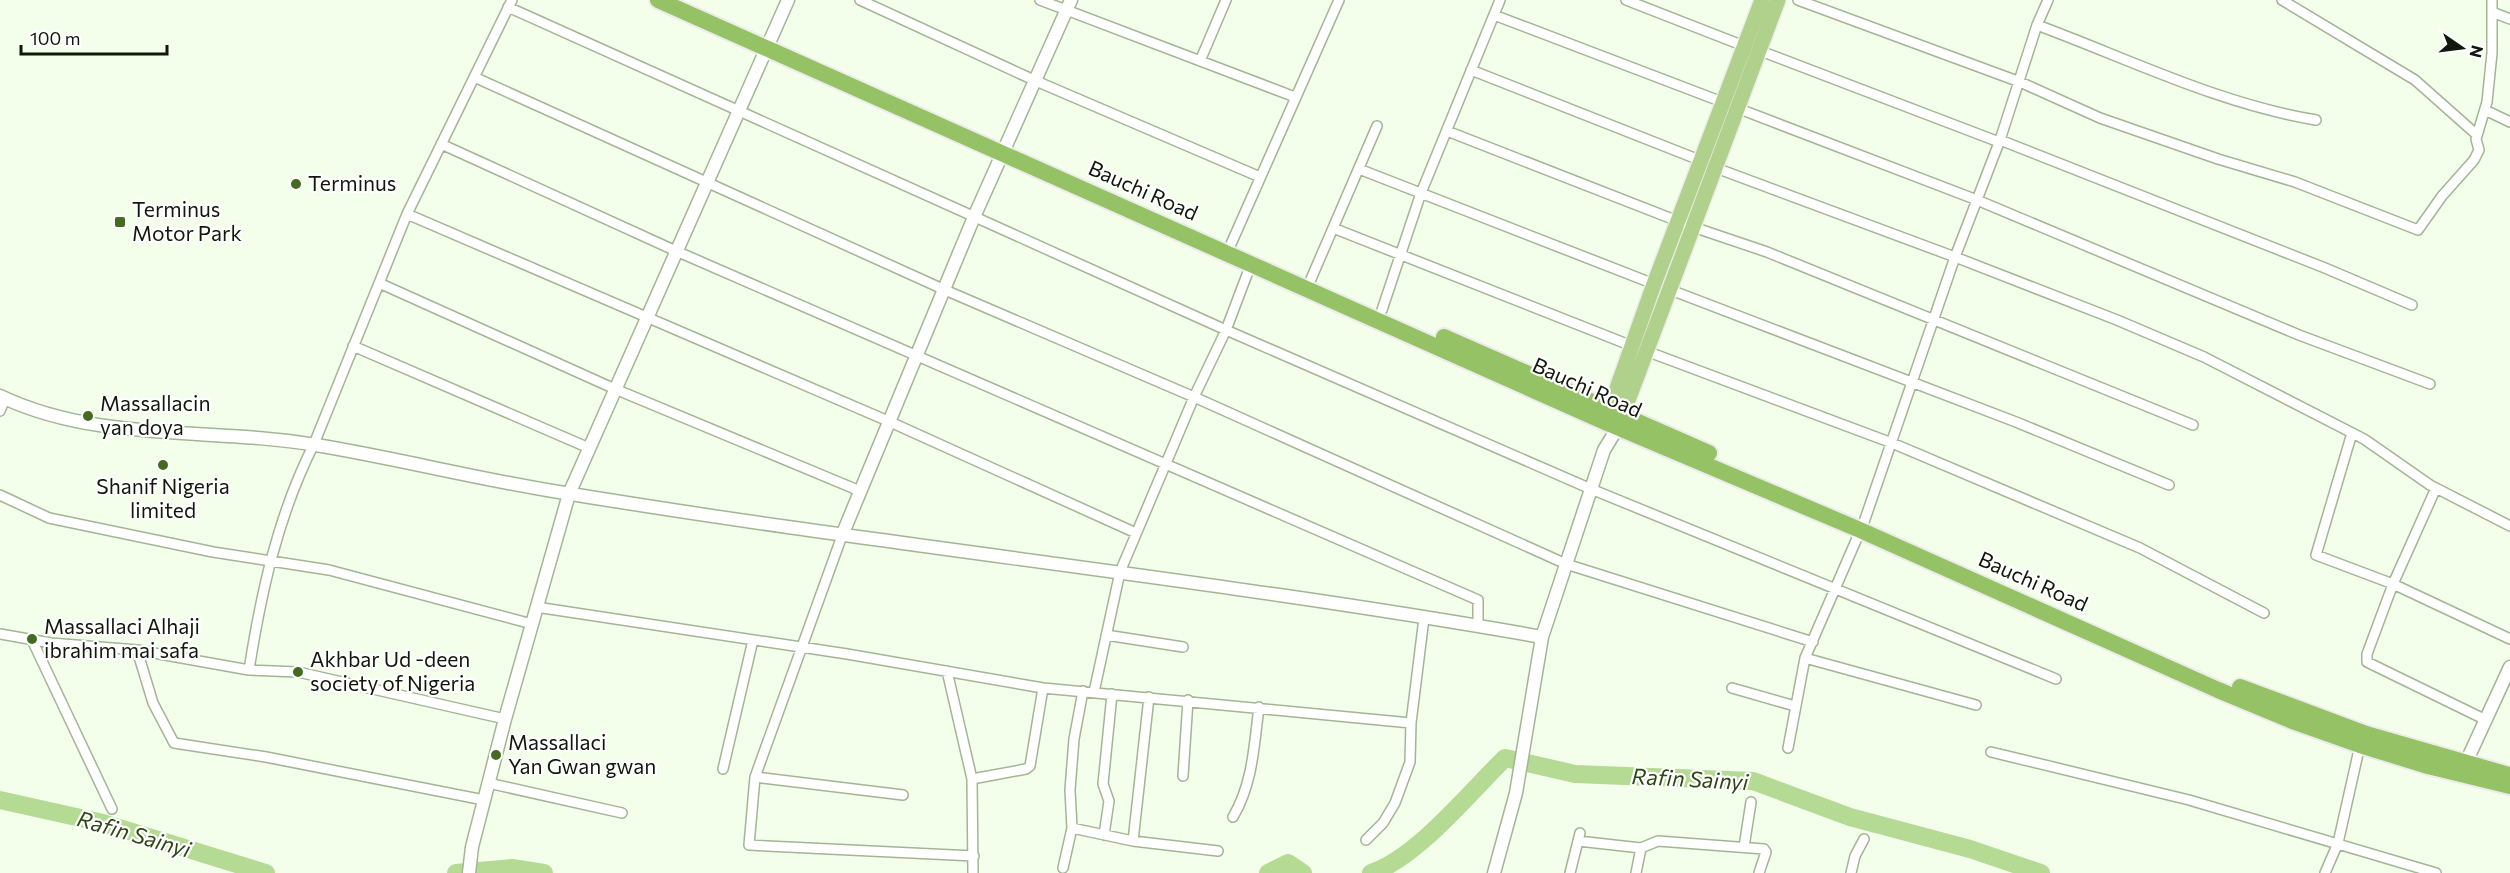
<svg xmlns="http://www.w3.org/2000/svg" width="2510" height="873" font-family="Commissioner,sans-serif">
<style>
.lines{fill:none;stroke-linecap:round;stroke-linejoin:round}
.river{stroke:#b4da94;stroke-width:18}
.minor-casing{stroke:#a3b595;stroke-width:12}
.tertiary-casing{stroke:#a3b595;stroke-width:15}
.primary-casing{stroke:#ececeb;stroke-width:18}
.trunk-casing{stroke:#ececeb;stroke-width:20}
.minor{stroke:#fff;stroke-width:9}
.tertiary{stroke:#fff;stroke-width:12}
.primary{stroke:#afd18b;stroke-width:15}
.trunk{stroke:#94c264;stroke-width:16}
.poi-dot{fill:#476a22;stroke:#fff;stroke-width:2}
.labels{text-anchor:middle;stroke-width:4.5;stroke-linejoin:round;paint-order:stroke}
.poi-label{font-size:21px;fill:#11170b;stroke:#fff;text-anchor:start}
.street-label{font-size:21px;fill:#11170b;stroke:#fff}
.water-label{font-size:22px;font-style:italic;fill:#2e4515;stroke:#fff}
</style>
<rect width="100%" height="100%" fill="#f3ffea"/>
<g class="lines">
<path class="river" d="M 0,800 L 103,823 L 266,873
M 456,873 L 512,868 L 544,873
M 1268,873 L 1288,863 L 1303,873
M 1371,873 C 1416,859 1470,792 1505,758 L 1575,774 L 1753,781 L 1850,817 L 1970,849 L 2041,873"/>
<defs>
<path id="minor" d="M 860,0 L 1036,81 L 1260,177
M 1040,0 L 1295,97
M 1626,0 L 1744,46
M 1798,0 L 2020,82 L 2100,118 L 2218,159 L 2295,182 L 2418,230 L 2442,196 L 2474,160 L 2479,150 L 2476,139 L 2487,102 L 2492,53 L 2492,0
M 2282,0 L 2415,80 L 2477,135
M 508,7 L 1226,330 L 1591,489 L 2056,679
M 2492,12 L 2510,19
M 1494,15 L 1725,103
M 2037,25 C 2129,59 2219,104 2316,120
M 1758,50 L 1999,142
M 1200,61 L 1226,0
M 1471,70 L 1702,161
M 474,77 L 945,290 L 1194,397 L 1566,564 L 1813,642
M 1737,108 L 1977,200 L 2299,335 L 2430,384
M 2485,110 L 2510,122
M 1447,131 L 1693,227 L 1767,252 L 2193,425
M 2000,140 L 2325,268 L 2412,305
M 441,144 L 676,251 L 1478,600 L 1478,626
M 1716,168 L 1955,257 L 2117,320 L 2204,357 L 2364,439 L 2430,485 L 2510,526
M 1359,169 L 1654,284
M 407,214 L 888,421 L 1136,533
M 1333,228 L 1632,346
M 1231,244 L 1339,0
M 1311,279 L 1377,126
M 379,283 L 615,389 L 860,491
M 1668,289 L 2016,422 L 2169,485
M 1382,310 L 1421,193 L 1500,0
M 353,346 L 589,448
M 1646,351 L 1892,443 L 2140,548 L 2264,613
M 0,411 L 5,399
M 2352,433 L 2316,555 L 2393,584 L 2510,639
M 2436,488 L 2393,584 L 2367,654 L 2367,662 L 2486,720
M 0,495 L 49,518 L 213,552 L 329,570 L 532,624
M 843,533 L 755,777 L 749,845 L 974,856
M 536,607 L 847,654 L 1043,688 L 1411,723
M 0,634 L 51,643 L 137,650 L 249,670 L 298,672 L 505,719
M 1106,635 L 1183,647
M 32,640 L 112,809
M 137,650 L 153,703 L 174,743 L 266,757 L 484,800
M 1805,658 L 1976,705
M 249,670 C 261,593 278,515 314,444 L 407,214 L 512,0
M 947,671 L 972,779 L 973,873
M 1732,688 L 1795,706
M 1094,692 L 1120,572 L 1194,397 L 1226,330 L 1251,264
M 1788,748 L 1805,658 L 1864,522 L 1955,257 L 2000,140 L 2037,25 L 2048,0
M 1991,752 L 2189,800 L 2436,873
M 723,769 L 753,640
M 1183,776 L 1188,700
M 755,777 L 903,795
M 972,779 L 1026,769 L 1030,766 L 1043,688
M 488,783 L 622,813
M 1233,817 C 1253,783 1254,745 1259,707
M 1072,828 L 1133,841 L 1218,851
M 1104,835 L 1109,801 L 1103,784 L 1112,694
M 1366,840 L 1383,823 L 1395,803 L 1410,762 L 1411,723 L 1424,618
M 1133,841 L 1149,697
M 1578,841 L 1641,848 L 1658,841 L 1764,849 L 1766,852 L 1759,873
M 1744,847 L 1751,802
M 1063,868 L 1072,828 L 1070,790 L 1074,739 L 1083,691
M 1570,873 L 1580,833
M 1636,873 L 1641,848
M 1851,873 L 1855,856 L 1864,839
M 2325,873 L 2338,843 L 2360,745"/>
<path id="tertiary" d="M 0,396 C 98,443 211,427 316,445 C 401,459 485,481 571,494 C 894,547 1220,580 1542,637
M 843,533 L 974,217 L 1071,0
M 2463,769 L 2510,667
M 469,873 L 472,847 L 505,719 L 569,494 L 788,0
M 1494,873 L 1516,793 L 1542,637 L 1604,450 L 1618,427"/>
<path id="primary" d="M 1606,419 L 1654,284 L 1762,0
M 1618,427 L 1778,0"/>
<path id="trunk" d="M 658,0 L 1605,422 L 1860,530 L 2218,690 L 2295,722 L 2360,745 L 2428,766 L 2510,786
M 1444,337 L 1709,453
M 2240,687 L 2366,734 L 2509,775"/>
</defs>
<use href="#minor" class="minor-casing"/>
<use href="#tertiary" class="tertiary-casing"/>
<use href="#primary" class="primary-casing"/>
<use href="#trunk" class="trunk-casing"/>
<use href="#minor" class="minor"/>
<use href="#tertiary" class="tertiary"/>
<use href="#primary" class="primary"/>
<use href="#trunk" class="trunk"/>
</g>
<g class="poi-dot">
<circle cx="296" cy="184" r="6"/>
<rect x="114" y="216" width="12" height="12" rx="3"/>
<circle cx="88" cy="416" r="6"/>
<circle cx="163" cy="465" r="6"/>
<circle cx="32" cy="639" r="6"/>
<circle cx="298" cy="672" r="6"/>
<circle cx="496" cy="755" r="6"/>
</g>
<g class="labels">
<g class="poi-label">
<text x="308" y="191">Terminus</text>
<text x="132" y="217">Terminus<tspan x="132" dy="24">Motor Park</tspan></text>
<text x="100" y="411">Massallacin<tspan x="100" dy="24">yan doya</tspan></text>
<text x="163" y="494" text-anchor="middle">Shanif Nigeria<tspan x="163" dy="24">limited</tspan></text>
<text x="44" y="634">Massallaci Alhaji<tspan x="44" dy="24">ibrahim mai safa</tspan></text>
<text x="310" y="667">Akhbar Ud -deen<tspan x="310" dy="24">society of Nigeria</tspan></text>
<text x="508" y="750">Massallaci<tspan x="508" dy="24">Yan Gwan gwan</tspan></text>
</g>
<g class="street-label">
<text transform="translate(1143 191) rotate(24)" y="7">Bauchi Road</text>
<text transform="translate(1587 388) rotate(24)" y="7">Bauchi Road</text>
<text transform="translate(2033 582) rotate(24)" y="7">Bauchi Road</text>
</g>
<g class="water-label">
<text transform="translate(1690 779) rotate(3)" y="8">Rafin Sainyi</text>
<text transform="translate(134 834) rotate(16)" y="8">Rafin Sainyi</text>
</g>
</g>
<g transform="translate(2462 48) rotate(104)" stroke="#ffffff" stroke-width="4.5" paint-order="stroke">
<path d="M0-4.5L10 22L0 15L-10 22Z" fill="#11170b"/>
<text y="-9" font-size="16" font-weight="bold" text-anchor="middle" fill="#11170b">N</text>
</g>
<path d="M21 45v9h146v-9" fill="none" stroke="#11170b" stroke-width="3"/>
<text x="30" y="45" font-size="18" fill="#11170b" stroke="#ffffff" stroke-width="4.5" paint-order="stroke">100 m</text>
</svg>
